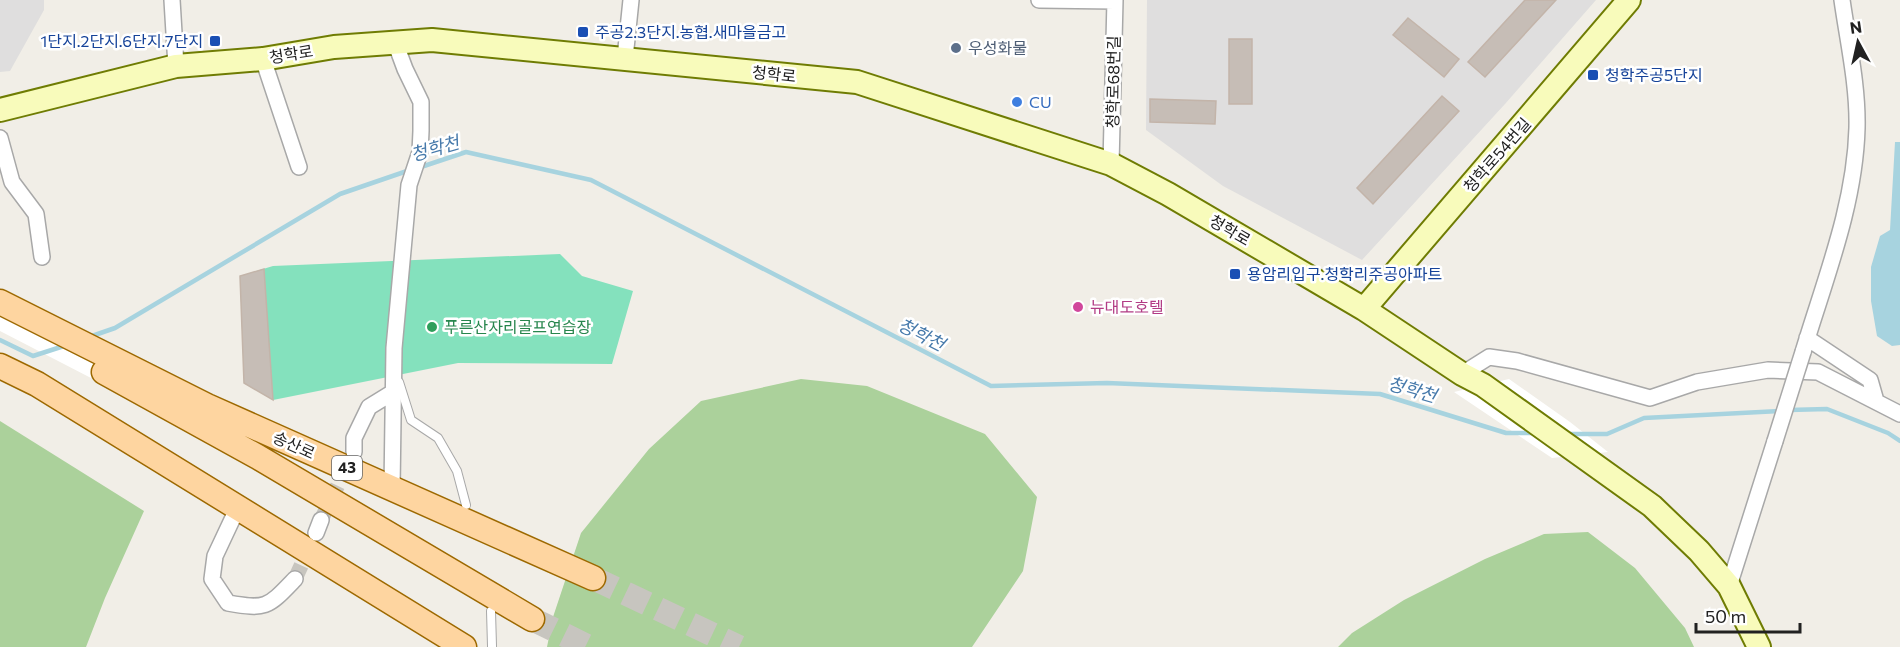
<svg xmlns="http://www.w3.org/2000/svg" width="1900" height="647" font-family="Commissioner,'Noto Sans KR',sans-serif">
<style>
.residential{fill:#dfdede}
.forest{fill:#abd19b}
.pitch{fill:#84e1bd}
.water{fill:#a7d3df}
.pier{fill:#fff}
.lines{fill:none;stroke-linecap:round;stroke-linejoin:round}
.stream{stroke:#a7d3df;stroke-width:4.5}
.building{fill:#c6bdb6;stroke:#c3b4a9;stroke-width:1.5}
.street-tunnel{stroke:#c7c5bf;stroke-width:15;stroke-dasharray:15 8;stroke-linecap:butt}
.primary-tunnel{stroke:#c7c5bf;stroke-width:24;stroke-dasharray:24 12;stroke-linecap:butt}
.lane-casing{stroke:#a8a8a8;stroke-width:10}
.street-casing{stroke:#a8a8a8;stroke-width:18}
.secondary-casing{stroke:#6f7c03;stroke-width:26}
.primary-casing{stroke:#9d6900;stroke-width:27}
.lane{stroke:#fff;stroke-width:8}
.street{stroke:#fff;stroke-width:15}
.secondary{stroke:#f8fbbb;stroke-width:22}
.primary{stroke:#fed5a0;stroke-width:24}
.street-bridge-casing{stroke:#a8a8a8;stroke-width:18;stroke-linecap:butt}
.street-bridge{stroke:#fff;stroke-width:15}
.transit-dot{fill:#1a4fb4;stroke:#fff;stroke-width:2}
.service-dot{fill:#5c6f8a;stroke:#fff;stroke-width:2}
.shop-dot{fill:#3f7fe0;stroke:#fff;stroke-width:2}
.hotel-dot{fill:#d1479c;stroke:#fff;stroke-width:2}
.leisure-dot{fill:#2e9e5b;stroke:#fff;stroke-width:2}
.labels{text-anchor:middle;stroke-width:5;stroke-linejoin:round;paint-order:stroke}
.shield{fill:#fff;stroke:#646464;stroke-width:1.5}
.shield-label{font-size:15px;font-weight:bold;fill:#212121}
.transit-label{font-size:16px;fill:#164399;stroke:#fff;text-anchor:start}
.service-label{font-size:16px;fill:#4e5e75;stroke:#fff;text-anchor:start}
.street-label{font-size:16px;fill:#212121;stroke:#fff}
.shop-label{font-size:16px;fill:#366cbe;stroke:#fff;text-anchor:start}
.hotel-label{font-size:16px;fill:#b23c85;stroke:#fff;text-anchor:start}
.leisure-label{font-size:16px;fill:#27864d;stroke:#fff;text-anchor:start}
.water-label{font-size:18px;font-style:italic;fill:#477aab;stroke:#fff}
</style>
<rect width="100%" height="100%" fill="#f1eee7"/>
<path class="residential" d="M 0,0 L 44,0 L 44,10 L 10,71 L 0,72 Z
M 1147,0 L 1596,0 L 1505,104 L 1362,260 L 1223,186 L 1146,130 Z"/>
<path class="forest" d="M 801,379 L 867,386 L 985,434 L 1037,497 L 1023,571 L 972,647 L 547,647 L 553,617 L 581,533 L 649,449 L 701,401 Z
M 0,421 L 144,511 L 105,598 L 86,647 L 0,647 Z
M 1588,532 L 1635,568 L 1685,628 L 1694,647 L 1338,647 L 1352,633 L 1404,600 L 1485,559 L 1544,534 Z"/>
<path class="pitch" d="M 560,254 L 582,276 L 633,291 L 612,364 L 458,363 L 273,400 L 244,383 L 240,276 L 273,266 Z"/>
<path class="water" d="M 1895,142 L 1900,142 L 1900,345 L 1892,346 L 1877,336 L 1871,301 L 1871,267 L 1880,236 L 1890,230 Z"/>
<path class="pier" d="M 0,289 L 109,343 L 91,378 L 0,331 Z
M 1509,379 L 1570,422 L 1608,452 L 1552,458 L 1454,392 Z"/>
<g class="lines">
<path class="stream" d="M 418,168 L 466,152 L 591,180 L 991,386 L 1107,383 L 1380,394 L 1506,433 L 1535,433
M 89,337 L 115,328 L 340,194 L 410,170
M 0,340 L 33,356 L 67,345
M 1789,410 L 1827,409 L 1888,433 L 1900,441
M 1565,434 L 1607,434 L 1644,418 L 1781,411"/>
</g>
<path class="building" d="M 1525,0 L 1556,0 L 1485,77 L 1468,62 Z
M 1408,18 L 1459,59 L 1444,77 L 1393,35 Z
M 1229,39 L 1252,39 L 1252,104 L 1229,104 Z
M 1442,96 L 1459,111 L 1373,204 L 1357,188 Z
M 1150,99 L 1216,101 L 1215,124 L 1150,122 Z
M 264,269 L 273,400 L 244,383 L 240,276 Z"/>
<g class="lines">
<path class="street-tunnel" d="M 321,520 L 350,460
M 295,579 L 311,544"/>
<path class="primary-tunnel" d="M 593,578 L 739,647
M 532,619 L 589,647"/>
<defs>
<path id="lane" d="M 399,382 L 411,420 L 438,438 L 457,471 L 466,505
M 491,611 L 492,646"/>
<path id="street" d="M 172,0 L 176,66
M 1039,0 L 1115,1
M 625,58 L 631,0
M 263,59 L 299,167
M 0,138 L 12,182 L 36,214 L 42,257
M 1111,164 L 1115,0
M 1807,338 L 1870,380 L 1876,401
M 1803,352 C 1825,279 1855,205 1857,128 C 1858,86 1848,42 1842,0
M 1462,374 L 1489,357 L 1517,361 L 1650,398 L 1697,382 L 1768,370 L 1818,372 L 1900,414
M 354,452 L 354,438 L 369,407 L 395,391
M 392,488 L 394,348 L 409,185 L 420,152 L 421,131 L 421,102 L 405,69 L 395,42
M 238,507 L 215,556 L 212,579 L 228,603 C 267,610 268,607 295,579
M 316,533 L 321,520
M 1729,586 L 1775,441"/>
<path id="secondary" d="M 0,110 L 176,66 L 263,59 L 334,47 L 432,40 L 857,82 L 1111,164 L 1168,194 L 1364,309 L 1462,374 L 1483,385 L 1652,506 L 1699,551 L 1729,586 L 1759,647
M 1364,309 L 1629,0"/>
<path id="primary" d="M 0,302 L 207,406 L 593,578
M 0,366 L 37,384 L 464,647
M 104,372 L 258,457 L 532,619"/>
</defs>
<use href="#lane" class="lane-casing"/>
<use href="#street" class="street-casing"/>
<use href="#secondary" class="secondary-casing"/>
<use href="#primary" class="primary-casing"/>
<use href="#lane" class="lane"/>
<use href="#street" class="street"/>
<use href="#secondary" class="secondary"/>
<use href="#primary" class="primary"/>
<defs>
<path id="street-bridge" d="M 1775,441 L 1803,352"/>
</defs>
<use href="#street-bridge" class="street-bridge-casing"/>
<use href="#street-bridge" class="street-bridge"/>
</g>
<g class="transit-dot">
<rect x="577" y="26" width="12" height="12" rx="3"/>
<rect x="209" y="35" width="12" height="12" rx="3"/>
<rect x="1587" y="69" width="12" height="12" rx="3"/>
<rect x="1229" y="268" width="12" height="12" rx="3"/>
</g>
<circle class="service-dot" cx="956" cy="48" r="6"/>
<circle class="shop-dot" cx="1017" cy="102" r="6"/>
<circle class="hotel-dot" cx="1078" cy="307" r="6"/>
<circle class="leisure-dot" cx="432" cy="327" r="6"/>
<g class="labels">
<rect class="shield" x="332" y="456" width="30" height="24" rx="4.5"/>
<g class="shield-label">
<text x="347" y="473">43</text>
</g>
<g class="transit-label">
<text x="595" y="38">주공2.3단지.농협.새마을금고</text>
<text x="203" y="47" text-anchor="end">1단지.2단지.6단지.7단지</text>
<text x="1605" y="81">청학주공5단지</text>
<text x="1247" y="280">용암리입구.청학리주공아파트</text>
</g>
<g class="service-label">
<text x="968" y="54">우성화물</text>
</g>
<g class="street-label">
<text transform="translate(291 54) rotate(-9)" y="6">청학로</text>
<text transform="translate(774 74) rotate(6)" y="6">청학로</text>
<text transform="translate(1113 82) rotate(-89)" y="6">청학로68번길</text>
<text transform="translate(1497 155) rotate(-49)" y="6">청학로54번길</text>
<text transform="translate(1230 230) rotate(30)" y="6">청학로</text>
<text transform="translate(294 445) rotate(24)" y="6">송산로</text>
</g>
<g class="shop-label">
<text x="1029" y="108">CU</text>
</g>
<g class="hotel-label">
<text x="1090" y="313">뉴대도호텔</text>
</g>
<g class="leisure-label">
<text x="444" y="333">푸른산자리골프연습장</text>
</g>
<g class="water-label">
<text transform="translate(435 149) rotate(-16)" y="6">청학천</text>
<text transform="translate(921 335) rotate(27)" y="6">청학천</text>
<text transform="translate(1412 390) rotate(16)" y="6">청학천</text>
</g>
</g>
<g transform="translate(1858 42) rotate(352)" stroke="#ffffff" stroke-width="4.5" paint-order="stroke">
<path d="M0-4.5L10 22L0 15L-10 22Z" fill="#212121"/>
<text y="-9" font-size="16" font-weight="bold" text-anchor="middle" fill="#212121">N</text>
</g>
<path d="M1696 623v9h104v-9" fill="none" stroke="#212121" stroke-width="3"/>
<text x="1705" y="623" font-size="18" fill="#212121" stroke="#ffffff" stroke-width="4.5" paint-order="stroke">50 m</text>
</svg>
